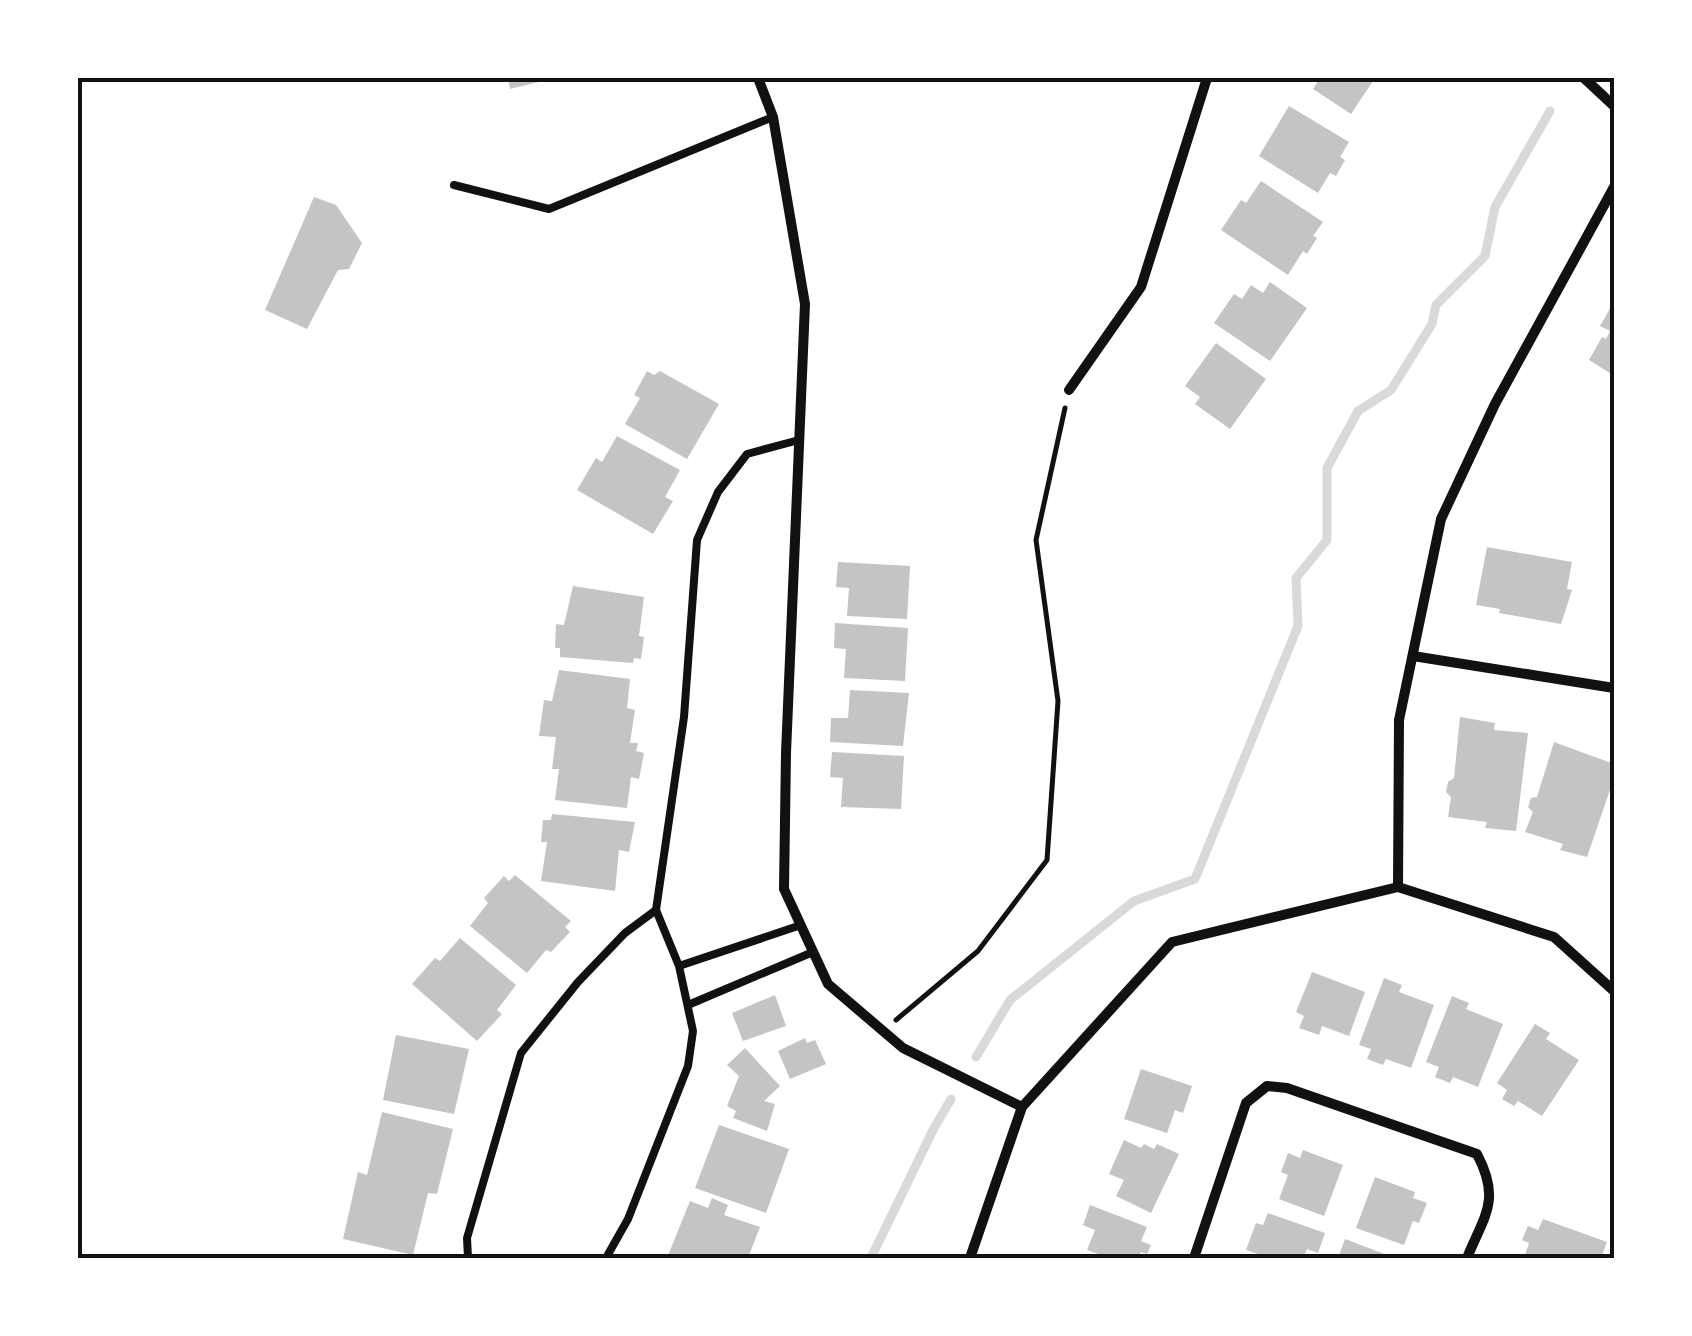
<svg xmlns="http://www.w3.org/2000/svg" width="1692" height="1336" font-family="Rubik,sans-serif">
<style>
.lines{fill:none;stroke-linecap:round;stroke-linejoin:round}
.stream{stroke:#d9d9d9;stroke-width:9}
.building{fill:#c4c4c4}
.path{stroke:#111;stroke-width:5}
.service{stroke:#111;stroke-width:8}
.minor{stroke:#111;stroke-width:10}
.neatline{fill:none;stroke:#111;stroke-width:4}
</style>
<rect width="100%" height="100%" fill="#fff"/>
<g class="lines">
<path class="stream" d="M 976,1057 L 1010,1000 L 1134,901 L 1195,879 L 1298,626 L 1296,578 L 1327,540 L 1327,468 L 1358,411 L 1391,390 L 1432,324 L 1436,305 L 1485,256 L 1495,207 L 1550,111
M 871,1258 L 933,1130 L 951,1099"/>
</g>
<path class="building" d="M 508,78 L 551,78 L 551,79 L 510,89 Z
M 1320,78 L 1375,78 L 1351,114 L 1313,89 Z
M 1289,106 L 1349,142 L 1340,157 L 1345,160 L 1336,176 L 1330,173 L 1318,193 L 1259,156 Z
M 1261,181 L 1323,222 L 1313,236 L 1317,238 L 1307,254 L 1303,251 L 1288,275 L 1221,230 L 1241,200 L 1246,203 Z
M 314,197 L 336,205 L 362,243 L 349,269 L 338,270 L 307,329 L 265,310 Z
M 1270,282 L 1307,308 L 1270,361 L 1214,323 L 1234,294 L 1242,299 L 1251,285 L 1263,293 Z
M 1612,305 L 1614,307 L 1613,375 L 1589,360 L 1602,337 L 1606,339 L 1610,331 L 1600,326 Z
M 1216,343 L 1266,379 L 1230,429 L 1195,404 L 1200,397 L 1185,386 Z
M 647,371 L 654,375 L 660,371 L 719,404 L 687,459 L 625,424 L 640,398 L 634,395 Z
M 617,436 L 680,470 L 665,497 L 673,501 L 653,534 L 577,490 L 596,458 L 602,462 Z
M 1487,547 L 1572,562 L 1567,589 L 1572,590 L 1561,624 L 1499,613 L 1500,609 L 1476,605 Z
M 838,562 L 910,566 L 907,619 L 847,616 L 849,588 L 836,587 Z
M 573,586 L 644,597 L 639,636 L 644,637 L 641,659 L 634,658 L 633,663 L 560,657 L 560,648 L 555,648 L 556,624 L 564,625 Z
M 835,623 L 908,628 L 905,681 L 844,678 L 846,649 L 834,648 Z
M 559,670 L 630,679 L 627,708 L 635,710 L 630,743 L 638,743 L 636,751 L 644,753 L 639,779 L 631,777 L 627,808 L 555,800 L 559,769 L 552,769 L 556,737 L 539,736 L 544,700 L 552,701 Z
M 850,690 L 909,693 L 903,746 L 830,742 L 831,718 L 848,718 Z
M 1460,717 L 1495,723 L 1494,730 L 1528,733 L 1516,831 L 1485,828 L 1487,822 L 1448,817 L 1451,797 L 1446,792 L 1448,782 L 1454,778 Z
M 1554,742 L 1614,764 L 1614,778 L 1587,857 L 1560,850 L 1563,844 L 1525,832 L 1533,812 L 1528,807 L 1531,798 L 1537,797 Z
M 832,752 L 904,756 L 901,809 L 841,807 L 843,778 L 830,777 Z
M 552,814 L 635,822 L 629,852 L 619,850 L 615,891 L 541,881 L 547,842 L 541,842 L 543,820 L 551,820 Z
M 515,875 L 571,921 L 565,927 L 570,932 L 551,952 L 546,950 L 527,973 L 470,926 L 488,903 L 484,898 L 504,876 L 509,881 Z
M 460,938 L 516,985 L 497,1010 L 502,1014 L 477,1041 L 412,984 L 435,958 L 440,961 Z
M 1312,972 L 1365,992 L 1349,1036 L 1322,1026 L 1319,1035 L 1299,1028 L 1304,1016 L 1296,1012 Z
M 1384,978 L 1402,985 L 1399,992 L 1434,1005 L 1411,1068 L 1386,1059 L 1383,1065 L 1367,1059 L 1371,1049 L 1359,1045 Z
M 775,995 L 786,1026 L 743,1041 L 732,1013 Z
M 1452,996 L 1469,1003 L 1466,1009 L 1503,1024 L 1478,1087 L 1453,1077 L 1450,1083 L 1435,1077 L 1439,1067 L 1426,1062 Z
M 1535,1024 L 1550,1033 L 1546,1039 L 1579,1060 L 1542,1116 L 1518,1101 L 1514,1106 L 1502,1099 L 1507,1090 L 1497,1083 Z
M 396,1035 L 469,1049 L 454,1114 L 383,1100 Z
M 805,1038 L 807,1043 L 815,1040 L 826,1064 L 790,1079 L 778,1051 Z
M 745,1048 L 780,1086 L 764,1101 L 775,1104 L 767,1131 L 733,1118 L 736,1111 L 727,1106 L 739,1076 L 727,1065 Z
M 1141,1069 L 1192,1086 L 1183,1113 L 1175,1110 L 1167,1133 L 1124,1119 Z
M 382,1112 L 453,1129 L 437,1194 L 428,1193 L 413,1255 L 343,1239 L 358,1172 L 367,1175 Z
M 719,1125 L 789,1149 L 766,1213 L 695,1188 Z
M 1124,1140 L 1141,1148 L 1144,1144 L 1154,1149 L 1157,1144 L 1179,1154 L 1151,1213 L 1116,1196 L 1124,1180 L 1109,1174 Z
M 1303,1150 L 1343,1165 L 1324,1216 L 1279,1199 L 1288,1175 L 1281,1172 L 1288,1153 L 1300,1158 Z
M 1375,1177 L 1415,1192 L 1413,1198 L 1427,1203 L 1419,1223 L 1413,1221 L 1404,1245 L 1356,1228 Z
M 712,1198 L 728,1205 L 724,1215 L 760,1227 L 748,1258 L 667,1258 L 690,1201 L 708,1208 Z
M 1090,1205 L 1147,1227 L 1141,1241 L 1151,1245 L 1147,1254 L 1141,1252 L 1139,1258 L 1109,1258 L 1087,1250 L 1095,1230 L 1083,1225 Z
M 1268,1213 L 1325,1233 L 1318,1253 L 1307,1249 L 1303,1258 L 1270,1258 L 1246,1250 L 1256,1223 L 1263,1225 Z
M 1543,1219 L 1607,1242 L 1601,1258 L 1524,1258 L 1529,1243 L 1522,1240 L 1528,1226 L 1538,1230 Z
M 1345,1239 L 1395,1258 L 1338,1258 Z"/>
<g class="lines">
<path class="path" d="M 896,1020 L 978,951 L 1047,860 L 1058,701 L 1036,540 L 1065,408"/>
<path class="service" d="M 454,185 L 549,209 L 773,117
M 679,966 L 801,925
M 688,1005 L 813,952
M 468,1258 L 467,1238 L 521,1053 L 578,982 L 625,933 L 656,910
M 606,1258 L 628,1219 L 688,1066 L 693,1031 L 679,966 L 656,910 L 684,717 L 697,540 L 718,492 L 747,454 L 799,440"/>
<path class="minor" d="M 758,78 L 773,117 L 805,304 L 786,753 L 784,889 L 828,984 L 903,1048 L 1022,1107
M 1584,78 L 1614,106
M 1069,390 L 1141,287 L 1207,78
M 1413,656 L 1614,688
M 1398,887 L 1399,720 L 1441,519 L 1495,404 L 1614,187
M 970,1258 L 1022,1107 L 1172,942 L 1398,887 L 1554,937 L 1614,991
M 1194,1258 L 1246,1103 L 1267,1086 L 1287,1088 L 1477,1154 C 1501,1200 1485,1214 1467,1258"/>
</g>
<rect width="1692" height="1336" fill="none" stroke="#ffffff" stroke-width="160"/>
<rect x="80" y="80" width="1532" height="1176" class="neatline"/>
</svg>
